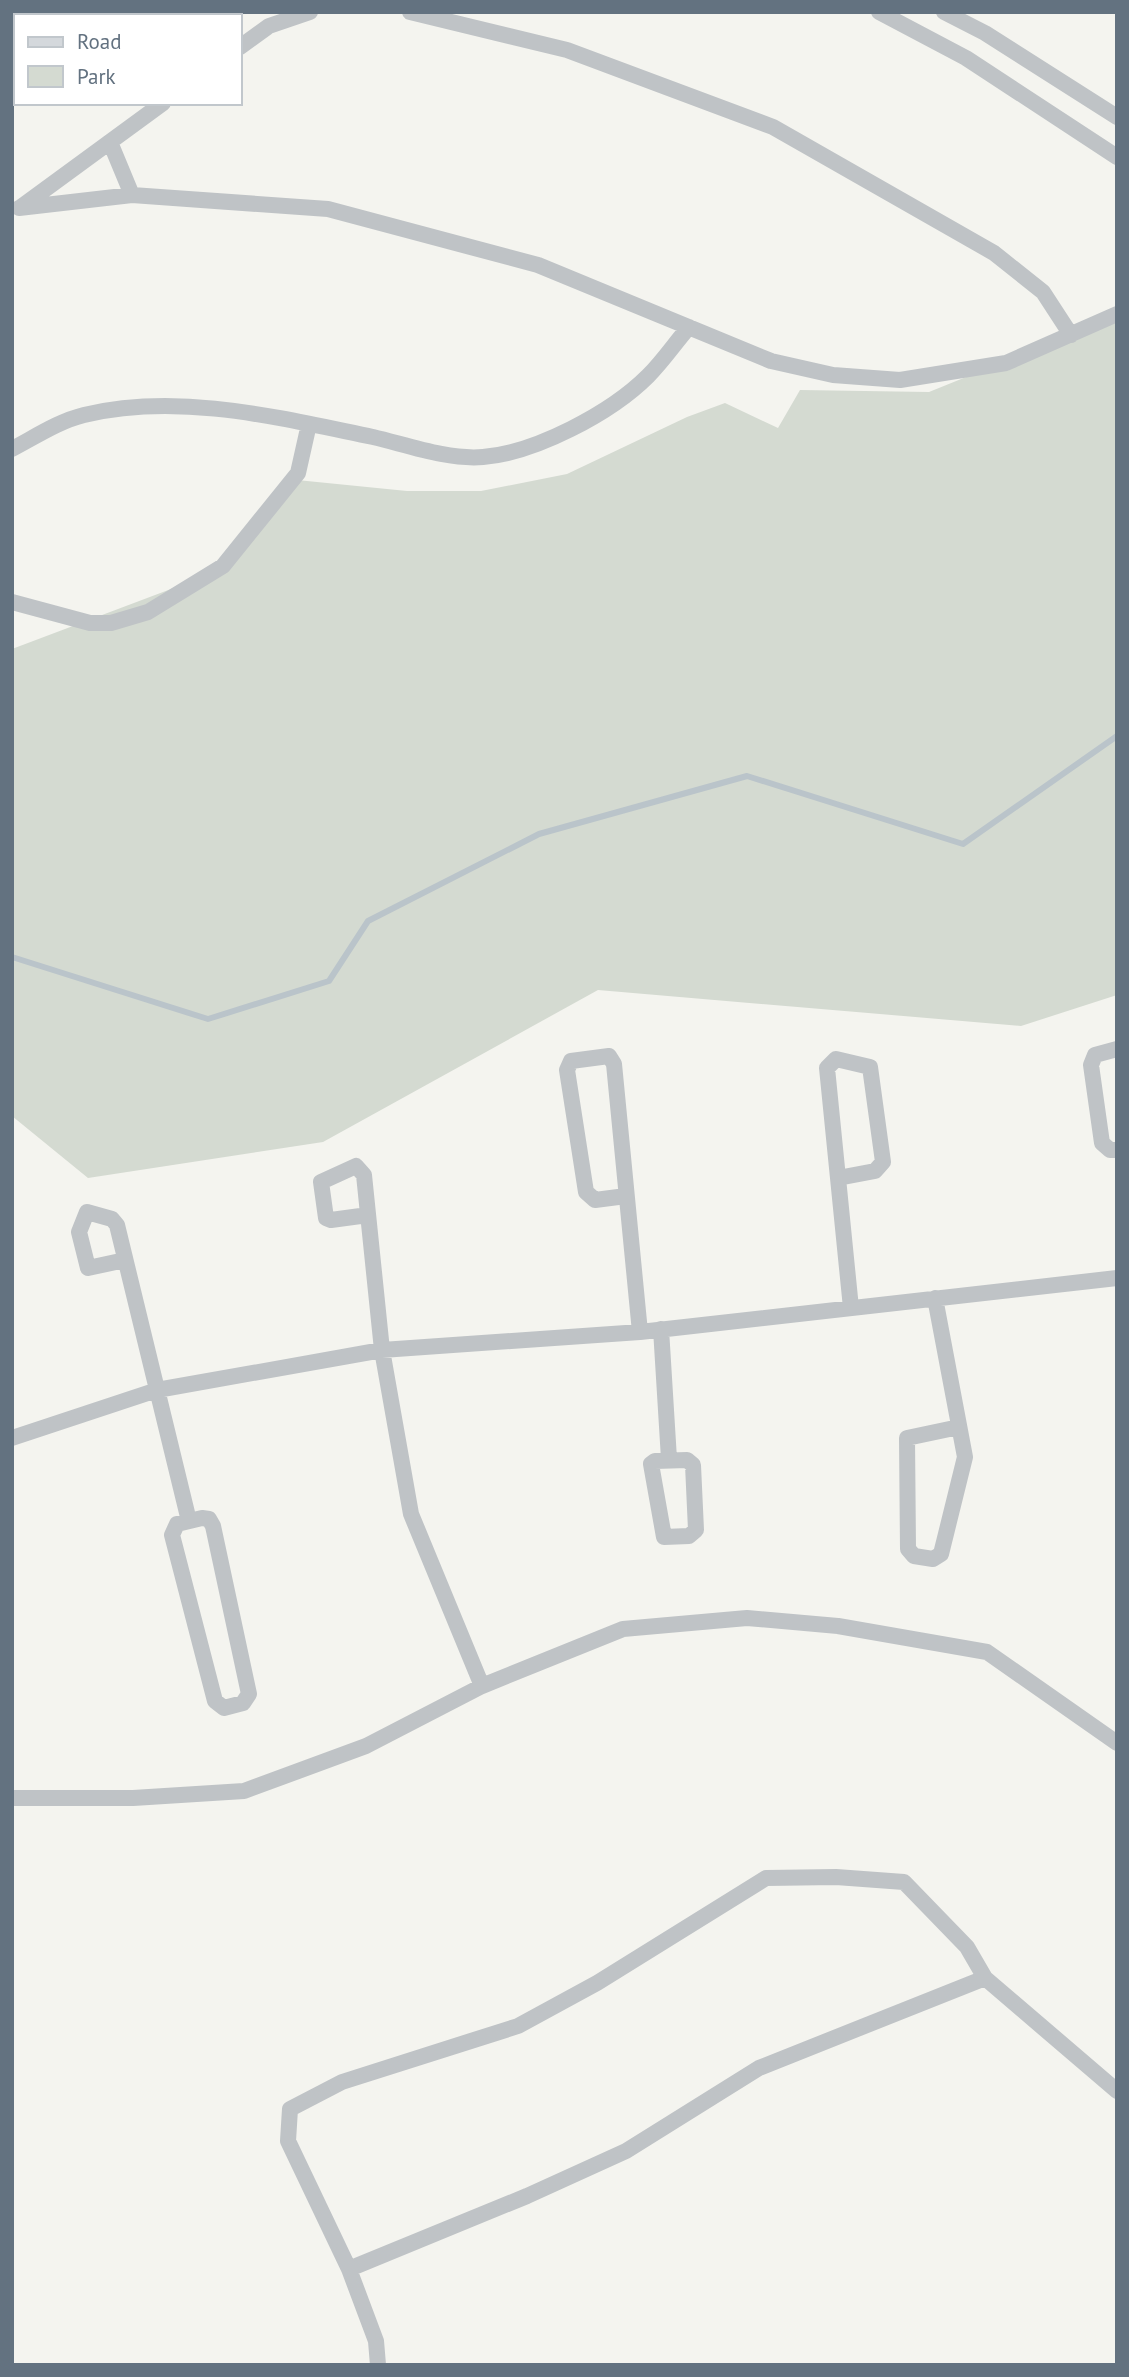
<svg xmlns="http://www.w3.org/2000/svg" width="1129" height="2377" font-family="'PT Sans',sans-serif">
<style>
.green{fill:#d4dad1}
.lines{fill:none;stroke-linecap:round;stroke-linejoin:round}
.stream{stroke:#bac4ca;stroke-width:6}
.street{stroke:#bfc3c6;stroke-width:16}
.secondary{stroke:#d4d8dc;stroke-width:23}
</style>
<rect width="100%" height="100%" fill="#f4f4ef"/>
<path class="green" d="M 1117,316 L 1117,995 L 1021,1026 L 598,990 L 323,1142 L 88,1178 L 12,1116 L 12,649 L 224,569 L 287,479 L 407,491 L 481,491 L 567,474 L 687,417 L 725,403 L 778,428 L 800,390 L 929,392 Z"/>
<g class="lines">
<path class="stream" d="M 12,957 L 208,1019 L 329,981 L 368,921 L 539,834 L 747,776 L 963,844 L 1117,736"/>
<path class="street" d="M 410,12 L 567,50 L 773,127 L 994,253 L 1043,292 L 1071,335
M 879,12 L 966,58 L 1117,157
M 944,12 L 985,33 L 1117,117
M 240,47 L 269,26 L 310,12
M 110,142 L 132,195
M 21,207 L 163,103
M 19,208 L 132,195 L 328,209 L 538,265 L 771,361 L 833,375 L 900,380 L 1006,363 L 1117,314
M 12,449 C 35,437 59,421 84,415 C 179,392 280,418 373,437 C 407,445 448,460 483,457 C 535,453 611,413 648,376 C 663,361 675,343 689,327
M 12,602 L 90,623 L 111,623 L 148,612 L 223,566 L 298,473 L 309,424
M 1117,1049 L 1095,1055 L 1091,1065 L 1102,1143 L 1110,1150 L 1117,1150
M 838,1178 L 875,1171 L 883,1162 L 870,1067 L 836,1059 L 827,1068 L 851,1308
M 626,1196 L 595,1200 L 586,1192 L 567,1070 L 571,1061 L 609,1056 L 614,1064 L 640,1332
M 368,1215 L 331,1220 L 326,1218 L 321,1182 L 356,1166 L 364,1175 L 382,1350 L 411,1514 L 482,1686
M 125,1260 L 88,1268 L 79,1232 L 87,1212 L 112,1219 L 117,1225 L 189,1521
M 935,1298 L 965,1457 L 941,1554 L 933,1559 L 914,1556 L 908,1549 L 907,1438 L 959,1427
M 661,1329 L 669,1459
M 12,1438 L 157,1390 L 382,1350 L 640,1332 L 1117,1278
M 687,1460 L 693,1465 L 696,1530 L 689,1536 L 664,1537 L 651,1464 L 655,1461 Z
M 202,1518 L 209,1519 L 213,1526 L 249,1694 L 243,1703 L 224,1708 L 215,1701 L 172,1535 L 177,1524 Z
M 12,1798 L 133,1798 L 244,1791 L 366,1746 L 482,1686 L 623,1629 L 747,1618 L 838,1626 L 987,1652 L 1117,1743
M 349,2269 L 527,2196 L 626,2151 L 759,2068 L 985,1978
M 378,2365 L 376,2341 L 349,2269 L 288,2141 L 290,2109 L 342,2082 L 518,2026 L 597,1983 L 766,1878 L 836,1877 L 904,1882 L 967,1947 L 985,1978 L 1117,2091"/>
<path class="secondary" d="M 20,16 L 25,12"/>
</g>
<rect width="1129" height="2377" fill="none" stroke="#637280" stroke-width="28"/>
<rect x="14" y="14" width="228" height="91" fill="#ffffff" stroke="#c1c7cc" stroke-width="2"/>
<rect x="28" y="37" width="35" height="10" fill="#d4d8dc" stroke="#c1c7cc" stroke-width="2"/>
<text x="77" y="49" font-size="21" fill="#637280">Road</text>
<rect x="28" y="66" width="35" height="21" fill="#d4dad1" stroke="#c1c7cc" stroke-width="2"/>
<text x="77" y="84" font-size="21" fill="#637280">Park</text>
</svg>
